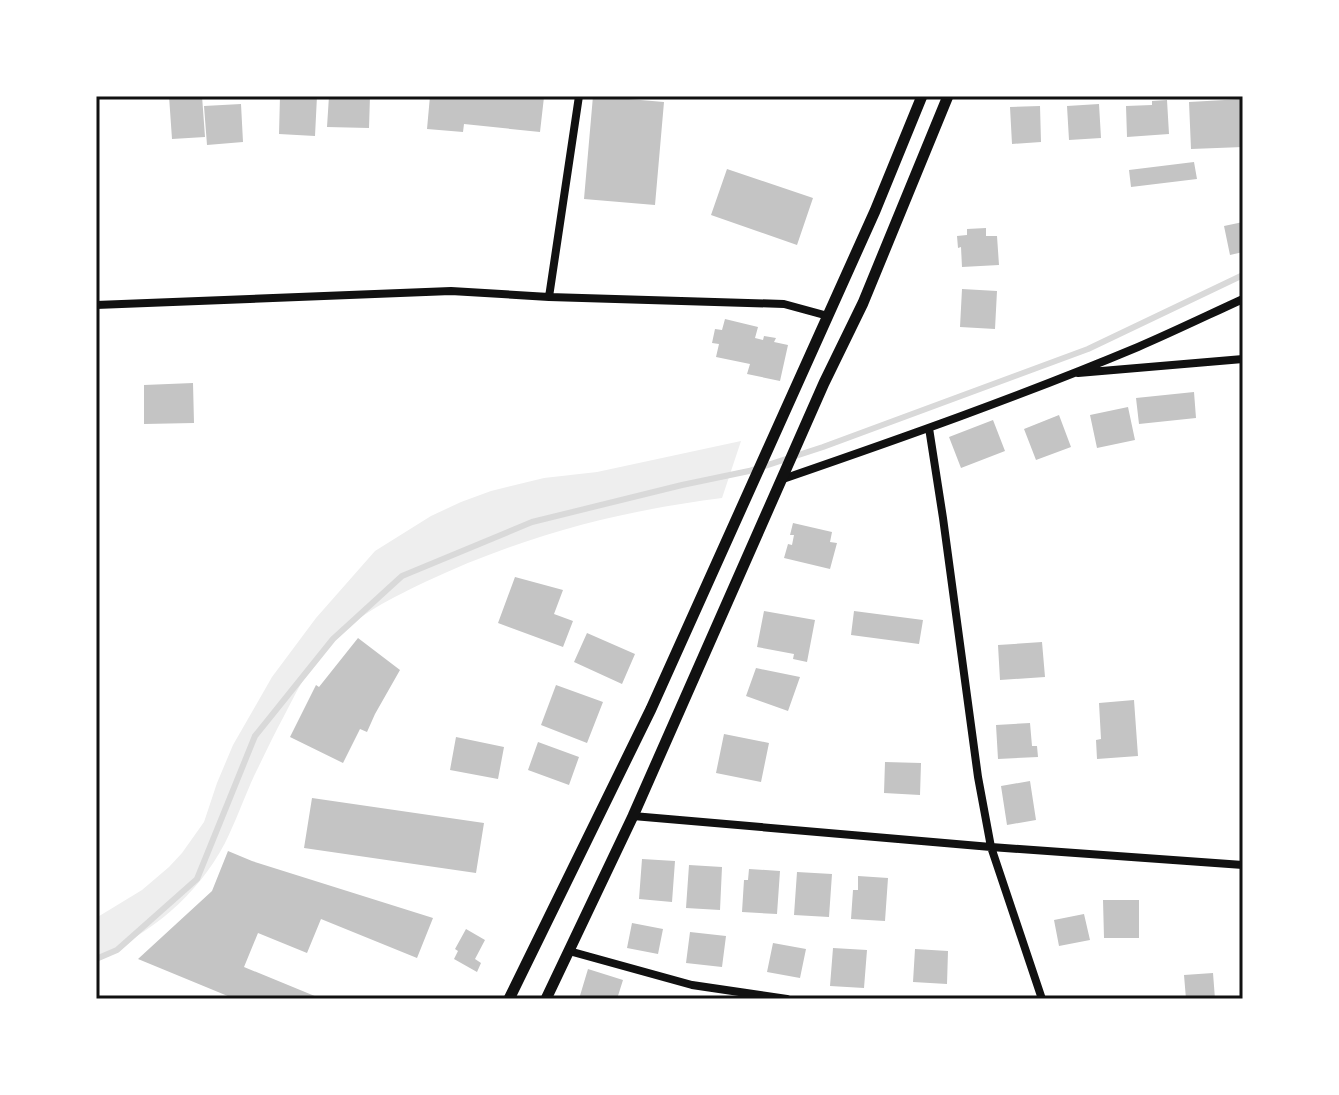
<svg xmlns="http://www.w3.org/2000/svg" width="1339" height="1095" font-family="Inter,sans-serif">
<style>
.green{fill:#eee}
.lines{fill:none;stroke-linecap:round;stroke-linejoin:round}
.stream{stroke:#d9d9d9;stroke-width:6}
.building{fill:#c4c4c4}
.minor{stroke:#111;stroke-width:8}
.secondary{stroke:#111;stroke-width:11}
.neatline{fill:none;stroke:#111;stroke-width:3}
</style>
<rect width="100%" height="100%" fill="#fff"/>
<path class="green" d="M 741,441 L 722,498 C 618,511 520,537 425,582 C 386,601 349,619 321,653 C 306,672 295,695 284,716 C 273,736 264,756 254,776 C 244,798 236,821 225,843 C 197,896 151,934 96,957 L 96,918 L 142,890 L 169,867 L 182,853 L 204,822 L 217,783 L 233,745 L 272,677 L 316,618 L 375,551 L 431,516 L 461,502 L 491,491 L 544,478 L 597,472 Z"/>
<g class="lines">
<path class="stream" d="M 96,959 L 117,950 L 197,879 L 255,736 L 333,639 L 402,576 L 532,522 L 682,485 L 749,471 L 823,447 L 1088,349 L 1243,275"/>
</g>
<path class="building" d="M 169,96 L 202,96 L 205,137 L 172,139 Z
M 280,96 L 317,96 L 315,136 L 279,134 Z
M 329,96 L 370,96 L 369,128 L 327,127 Z
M 430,96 L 544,97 L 540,132 L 464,124 L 463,132 L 427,129 Z
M 593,96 L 664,102 L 655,205 L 584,199 Z
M 1243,99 L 1243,147 L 1191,149 L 1189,102 Z
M 1167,100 L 1169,134 L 1127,137 L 1126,106 L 1152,105 L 1152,101 Z
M 241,104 L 243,142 L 207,145 L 204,106 Z
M 1099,104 L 1101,138 L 1069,140 L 1067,106 Z
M 1040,106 L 1041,142 L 1012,144 L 1010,107 Z
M 1194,162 L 1197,179 L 1131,187 L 1129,170 Z
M 727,169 L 813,198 L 797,245 L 711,215 Z
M 1243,222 L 1243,252 L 1230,255 L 1224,226 Z
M 986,228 L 986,236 L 997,236 L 999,265 L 962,267 L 961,247 L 958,248 L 957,236 L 967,235 L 967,229 Z
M 962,289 L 997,291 L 995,329 L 960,327 Z
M 725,319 L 758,327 L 755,338 L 763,340 L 764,336 L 776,338 L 774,342 L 788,345 L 780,381 L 747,374 L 750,364 L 716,357 L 719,344 L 712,343 L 715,329 L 722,330 Z
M 193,383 L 194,423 L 144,424 L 144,385 Z
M 1194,392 L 1196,418 L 1139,424 L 1136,398 Z
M 1128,407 L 1135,440 L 1097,448 L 1090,415 Z
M 1059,415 L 1071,447 L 1036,460 L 1024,429 Z
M 993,420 L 1005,451 L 961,468 L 949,437 Z
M 793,523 L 832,532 L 830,542 L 837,543 L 830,569 L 784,558 L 788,544 L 792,545 L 794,535 L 790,535 Z
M 515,577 L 563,590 L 554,614 L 573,621 L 563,647 L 498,623 Z
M 764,611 L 815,620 L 807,662 L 793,659 L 794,654 L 757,647 Z
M 854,611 L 923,620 L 919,644 L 851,635 Z
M 587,633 L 635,654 L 622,684 L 574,662 Z
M 358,638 L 400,670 L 375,714 L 367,732 L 360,729 L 343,763 L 290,737 L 316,685 L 319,687 Z
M 1042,642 L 1045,677 L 1000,680 L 998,645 Z
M 756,668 L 800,677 L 788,711 L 746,696 Z
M 556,685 L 603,702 L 587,743 L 541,725 Z
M 1134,700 L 1138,756 L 1097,759 L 1096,740 L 1101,739 L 1099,703 Z
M 1030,723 L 1032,746 L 1037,746 L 1038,757 L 998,759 L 996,725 Z
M 724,734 L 769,743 L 761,782 L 716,773 Z
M 456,737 L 504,747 L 498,779 L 450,770 Z
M 538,742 L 579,757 L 569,785 L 528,770 Z
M 885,762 L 921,763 L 920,795 L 884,793 Z
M 1030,781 L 1036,820 L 1007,825 L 1001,786 Z
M 312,798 L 484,823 L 476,873 L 304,848 Z
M 228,851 L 252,861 L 433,918 L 417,958 L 321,919 L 307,953 L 258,933 L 244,967 L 322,999 L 235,999 L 138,959 L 212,891 Z
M 642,859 L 675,861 L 672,902 L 639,899 Z
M 689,865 L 722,867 L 720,910 L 686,908 Z
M 749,869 L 780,871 L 777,914 L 742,912 L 744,880 L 748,880 Z
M 797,872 L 832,874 L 829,917 L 794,915 Z
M 858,876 L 888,878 L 885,921 L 851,919 L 853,890 L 858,890 Z
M 1103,900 L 1139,900 L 1139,938 L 1104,938 Z
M 1084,914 L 1090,940 L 1059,946 L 1054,920 Z
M 632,923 L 663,929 L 658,954 L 627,948 Z
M 466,929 L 485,940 L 475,959 L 481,963 L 477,972 L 454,959 L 458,951 L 455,949 Z
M 690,932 L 726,936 L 722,967 L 686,963 Z
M 773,943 L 806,949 L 800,978 L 767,972 Z
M 833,948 L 867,950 L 864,988 L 830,986 Z
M 915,949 L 948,951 L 947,984 L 913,982 Z
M 588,969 L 623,980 L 617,999 L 579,999 Z
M 1213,973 L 1215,999 L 1186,999 L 1184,975 Z"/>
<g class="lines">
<path class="minor" d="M 549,297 L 579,96
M 96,305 L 451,291 L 549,297 L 784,304 L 828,316
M 1078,373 L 1243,359
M 929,428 L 943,518 L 978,777 L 991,847 L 1042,999
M 783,479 C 902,438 1021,396 1138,347 C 1173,332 1208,315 1243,299
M 633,816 L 991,847 L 1243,865
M 569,951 L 692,985 L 787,999"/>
<path class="secondary" d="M 509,999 L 651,709 L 875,211 L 922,96
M 546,999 L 633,816 L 824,383 L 863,303 L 948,96"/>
</g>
<rect width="1339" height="1095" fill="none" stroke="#ffffff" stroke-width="196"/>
<rect x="98" y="98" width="1143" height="899" class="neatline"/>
</svg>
